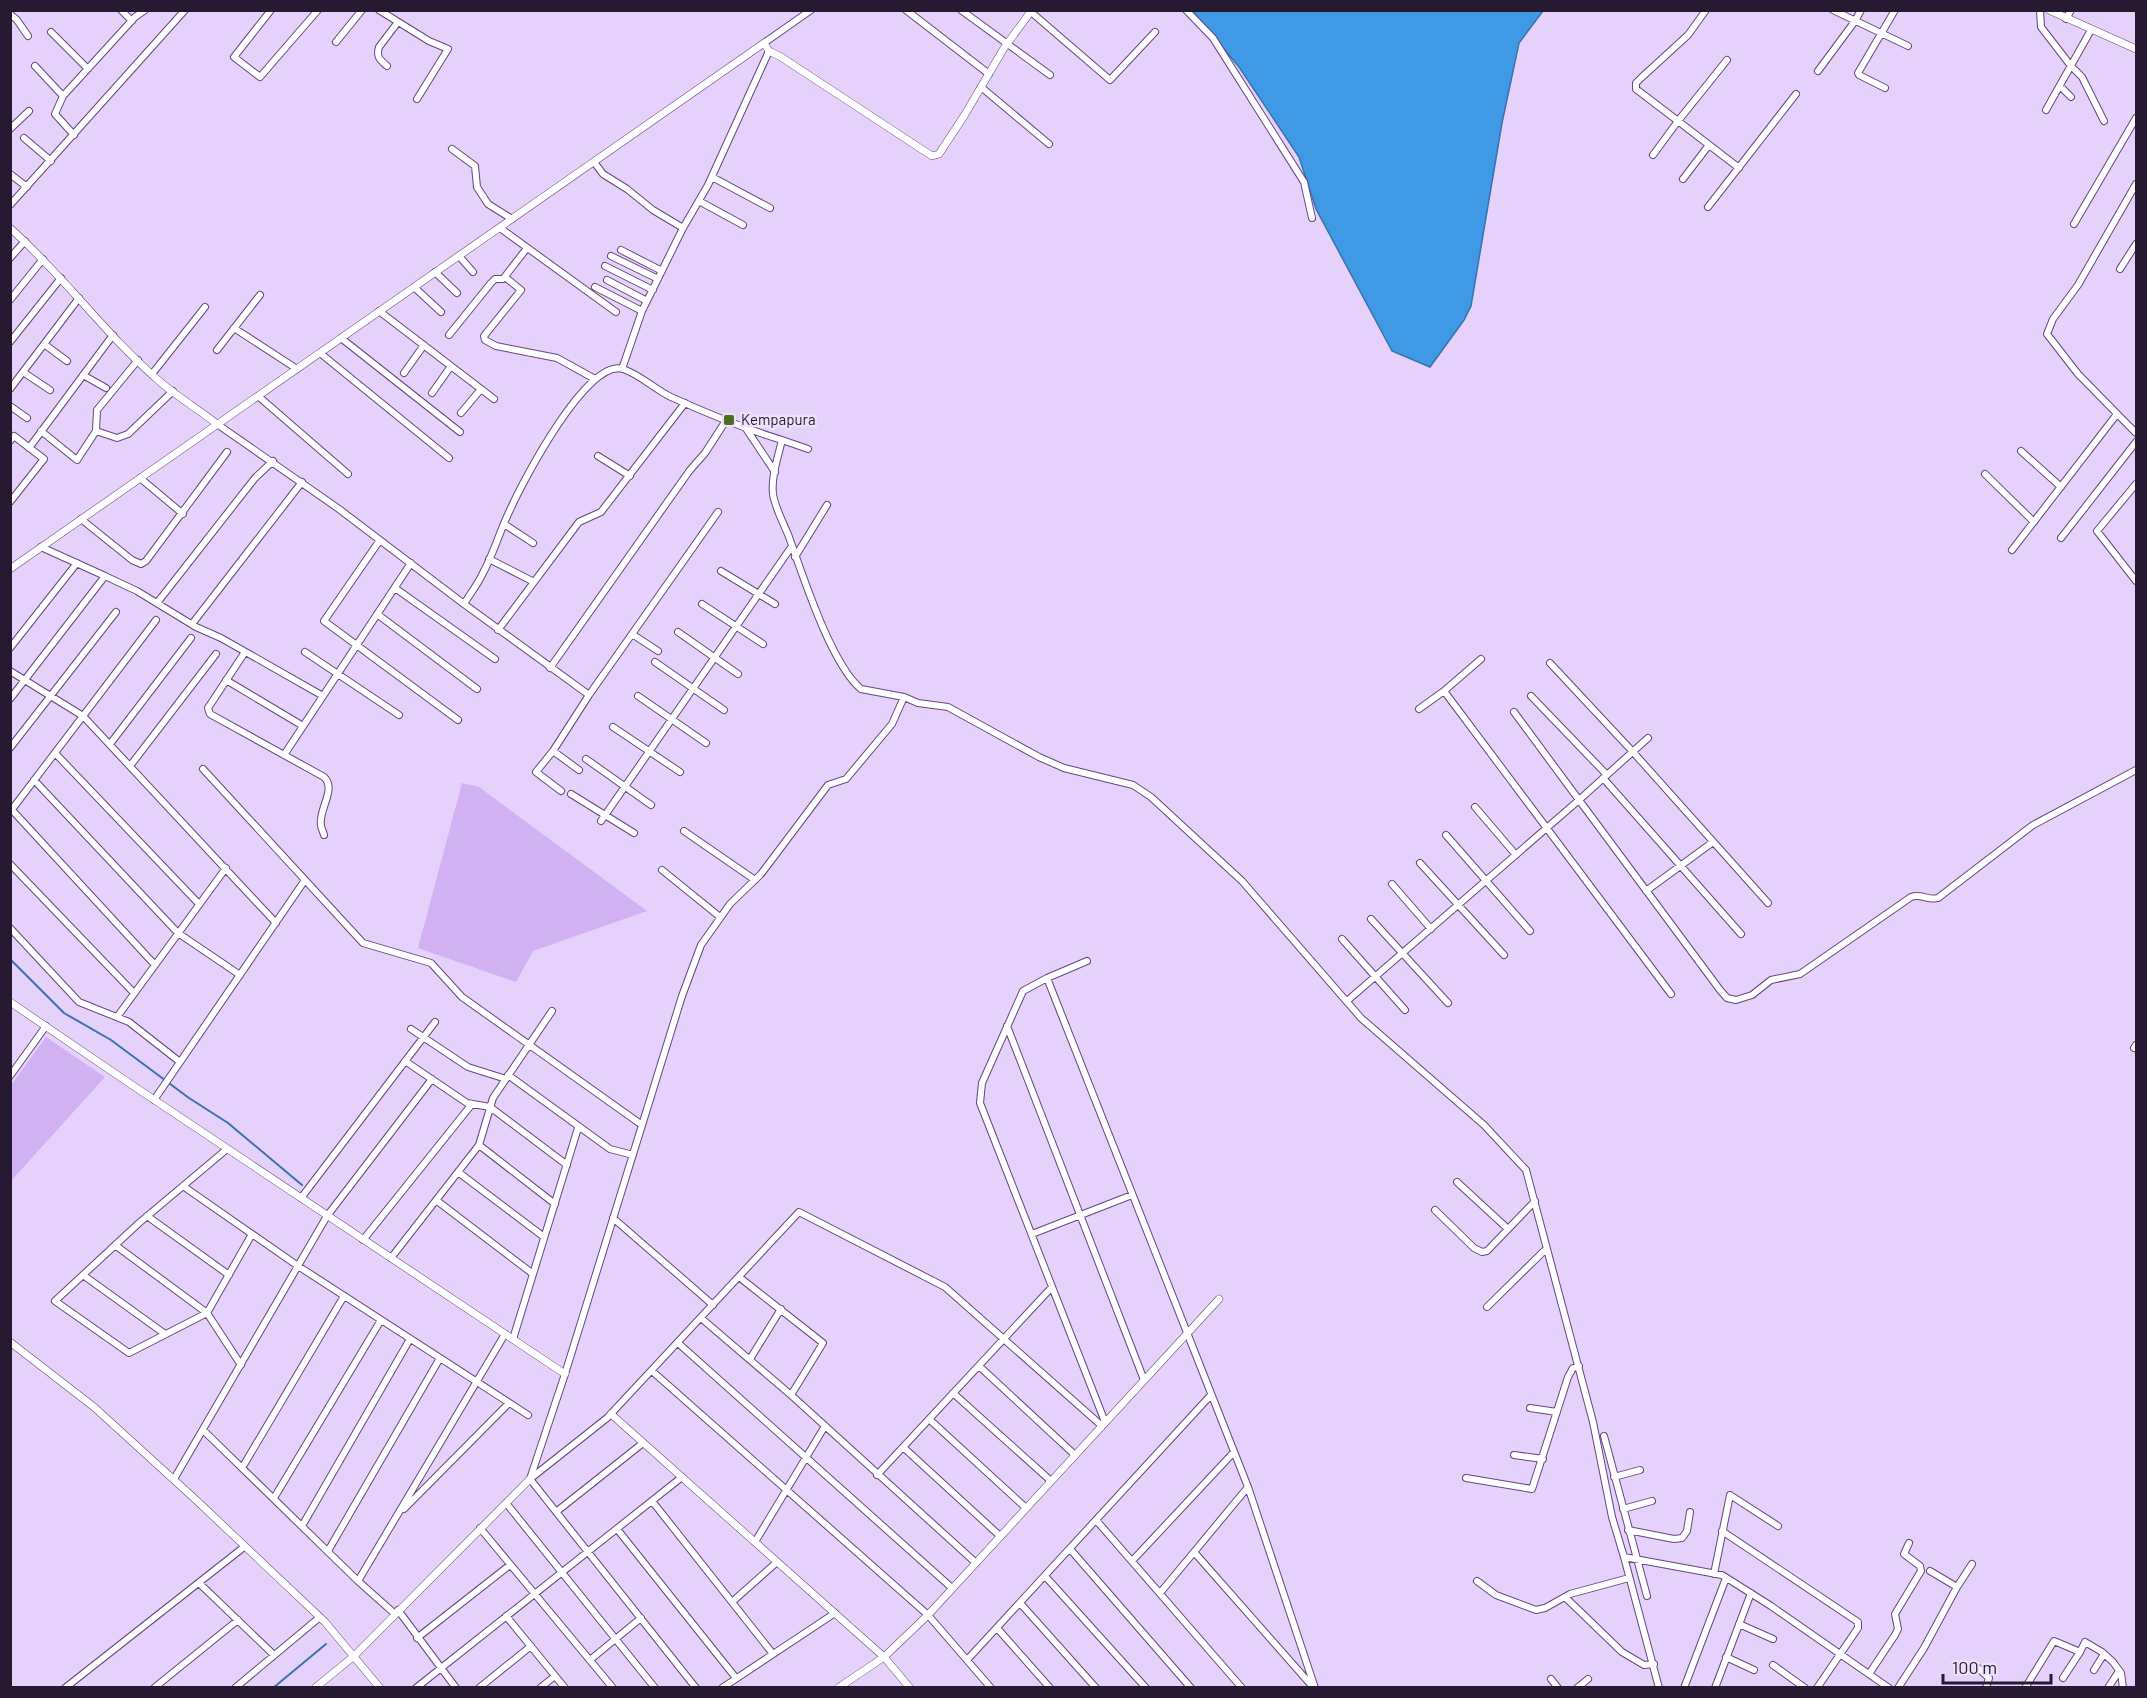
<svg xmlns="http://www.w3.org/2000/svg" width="2147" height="1698" font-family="Barlow,sans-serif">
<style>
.green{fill:#d2b1f2}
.water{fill:#4099e4;stroke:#3873ae;stroke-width:1.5}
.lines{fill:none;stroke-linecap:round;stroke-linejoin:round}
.stream{stroke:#3873ae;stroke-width:2}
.minor-casing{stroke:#654680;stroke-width:8}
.tertiary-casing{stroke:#654680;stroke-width:8}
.minor{stroke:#fff;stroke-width:6}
.tertiary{stroke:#fff;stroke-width:7}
.poi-dot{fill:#4f6c1f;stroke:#eee1fc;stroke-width:2}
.labels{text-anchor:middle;stroke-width:5;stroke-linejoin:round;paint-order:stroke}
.poi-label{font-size:15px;fill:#261931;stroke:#eee1fc;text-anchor:start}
</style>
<rect width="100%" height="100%" fill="#e5d1f9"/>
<path class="green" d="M 462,783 L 479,787 L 647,911 L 533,951 L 516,982 L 418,948 Z
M 46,1037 L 105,1077 L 11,1181 L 11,1085 Z"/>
<path class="water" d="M 1192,11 L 1543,11 L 1519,43 L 1502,123 L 1471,306 L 1464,320 L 1430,367 L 1392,351 L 1316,209 L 1299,157 L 1239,67 Z"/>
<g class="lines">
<path class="stream" d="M 10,959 L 64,1013 L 111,1040 L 189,1098 L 228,1123 L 302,1185
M 273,1688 L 326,1644"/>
<defs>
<path id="minor" d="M 121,10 L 132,21
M 271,10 L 234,57 L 260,77 L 318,10
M 379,10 L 429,41 L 448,49 L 417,99
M 906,10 L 989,74
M 961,10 L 1050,75
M 1186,10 L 1213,38 L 1304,182 L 1312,218
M 1706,10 L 1688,35 L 1641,78 L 1636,83 L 1636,89 L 1678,121 L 1727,60
M 1833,10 L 1908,46
M 2040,10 L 2041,27 L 2071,66 L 2082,77 L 2104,121
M 1031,12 L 1110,80 L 1155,32
M 10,14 L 17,20 L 28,36
M 2066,19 L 2071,10
M 51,32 L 88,69
M 336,42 L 362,10
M 764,43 L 811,10
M 35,66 L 63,96
M 387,66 C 380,60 376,57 379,47 L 398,22
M 1818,71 L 1855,21 L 1861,10
M 2060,86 L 2071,97
M 981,87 L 1049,144
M 1885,88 L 1859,75 L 1858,73 L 1895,10
M 2046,110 L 2091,30
M 10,129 L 29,111
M 74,135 L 55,114 L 63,96 L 135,17 L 145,10
M 24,138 L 51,161
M 452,149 L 475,166 L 477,187 L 488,204 L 512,219
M 1653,155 L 1678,121 L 1739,168
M 594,162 L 603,174 L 627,189 L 653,210 L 683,228
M 10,174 L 27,187
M 712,177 L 770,208
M 1683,179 L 1709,145
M 2136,184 L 2078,285 L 2053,319 L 2047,334 L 2078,374 L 2136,433
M 699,201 L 743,225
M 10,205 L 185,10
M 1708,207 L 1796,94
M 2074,224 L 2136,118
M 500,228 L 616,312
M 621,250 L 662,271
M 459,256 L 473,272
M 611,256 L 658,279
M 10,258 L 25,241
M 605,266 L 653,290
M 2120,269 L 2136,244
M 435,272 L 457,293
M 505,277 L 521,290 L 484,336 L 485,340 L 496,346 L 557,358 L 595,379
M 607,280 L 647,301
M 414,287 L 441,312
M 595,287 L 642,311
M 10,300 L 43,259
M 379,311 L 494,399
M 234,328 L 297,369
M 449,335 L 491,283 L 495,279 L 503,279 L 527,248
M 341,338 L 460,432
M 10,342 L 61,278
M 44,344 L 67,361
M 217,350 L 260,295
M 320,353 L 449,458
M 622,369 L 642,311 L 683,228 L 708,185 L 769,51
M 23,372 L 50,390
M 404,373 L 424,345
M 152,374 L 205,307
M 83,375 L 106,388
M 10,389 L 79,298
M 432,393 L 451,366
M 258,396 L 348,474
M 10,406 L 27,418
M 461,413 L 481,389
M 217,424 L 339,509 L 464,604 C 470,594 478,584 483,573 C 494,553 500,530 510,510 C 523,481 587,358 623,369 C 639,374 656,390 671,397 C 706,413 746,429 782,440 C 778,457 771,477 773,494 C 775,508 784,524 789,537 C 803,576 831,664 861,689 L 904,697 L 918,703 L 948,707 L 1039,757 L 1064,768 L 1133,785 L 1151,797 L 1242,881 L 1361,1018 L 1484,1125 L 1526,1170 L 1593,1422 L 1612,1517 L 1624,1557
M 747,430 L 775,472
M 41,431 L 77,460 L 96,431 L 97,410 L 138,360
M 96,431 L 117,438 L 128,434 L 173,391
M 782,440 L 808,449
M 10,441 L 14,436 L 44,459 L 10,502
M 29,448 L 113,335
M 2021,451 L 2061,487
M 598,456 L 630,476
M 1985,474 L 2034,522
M 140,478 L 183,514
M 2136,484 L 2097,531 L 2136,581
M 81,519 L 132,560 L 141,564 L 146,561 L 227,452
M 504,524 L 533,543
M 2061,538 L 2136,442
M 380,540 L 324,621 L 458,720
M 2012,550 L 2117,414
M 795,557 L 827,505
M 489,559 L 534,582
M 721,571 L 775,604
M 105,576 L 137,591 L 196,627 L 221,638 L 323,696
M 395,588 L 495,659
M 157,603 L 255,478 L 273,461
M 464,604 L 589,695
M 702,604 L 763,644
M 377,614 L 477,689
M 192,624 L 302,482
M 498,630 L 579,522 L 601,512 L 685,403
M 678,632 L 738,674
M 632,634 L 658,651
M 10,648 L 77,563
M 245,652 L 208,708 L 210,714 L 324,777 C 337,789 318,810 321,825 C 321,828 323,831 324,835
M 305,652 L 399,715
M 1481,659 L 1444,691 L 1671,994
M 655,662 L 724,710
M 1550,663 L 1633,752 L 1768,903
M 550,668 L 690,470 L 705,453 L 727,419
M 10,671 L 83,716 L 276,923
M 226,680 L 303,726
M 638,696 L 706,743
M 1531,696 L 1607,775
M 10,699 L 105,576 L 41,547
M 1419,709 L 1444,691
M 1514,712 L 1579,800 L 1648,738
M 613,727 L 680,772
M 110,744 L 191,638
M 10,748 L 116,612
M 553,751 L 579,770
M 55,753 L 199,904
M 284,755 L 411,563
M 586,759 L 651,805
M 130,766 L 216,654
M 203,769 L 363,943 L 431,963 L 462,997 L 642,1125
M 1603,778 L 1741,934
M 34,780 L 178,933 L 240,975
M 561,791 L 536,772 L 553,751 L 589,695 L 718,512
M 571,794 L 634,833
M 1475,807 L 1516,855
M 12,810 L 155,965
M 10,812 L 156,620
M 601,821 L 792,546
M 684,831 L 755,880
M 1446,835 L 1530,931
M 1420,863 L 1504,955
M 10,864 L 134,993
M 662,870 L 720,917
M 1392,884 L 1431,929
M 1646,891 L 1713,842
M 1371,919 L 1448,1003
M 10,928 L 79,1002 L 129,1022 L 180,1062
M 1342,939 L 1405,1010
M 1087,961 L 1047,978 L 1023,991 L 982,1083 L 980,1103 L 1105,1422
M 1047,978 L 1248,1487 L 1315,1688
M 1347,1001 L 1579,800 L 1720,990 L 1727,998 L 1736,1000 L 1752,995 L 1771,980 L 1800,974 L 1911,897 C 1921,893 1928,901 1938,898 L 2033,825 L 2136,770
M 117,1017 L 226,868
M 1007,1026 L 1144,1380
M 411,1029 L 468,1067 L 506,1079
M 2134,1048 L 2136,1045
M 405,1061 L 467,1103 L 490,1107 L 567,1165
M 508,1075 L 610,1149 L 633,1155
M 10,1076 L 46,1026
M 154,1100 L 305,880
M 479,1145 L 555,1204
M 227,1149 L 139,1223 L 55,1301 L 129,1353 L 207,1313 L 252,1234
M 458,1172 L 544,1237
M 1457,1182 L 1508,1229
M 183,1186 L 298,1266 L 528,1415
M 301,1198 L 435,1022
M 436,1200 L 533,1274
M 1435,1210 L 1474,1248 L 1482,1252 L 1487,1251 L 1535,1201
M 147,1216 L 229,1275
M 613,1218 L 713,1305
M 1032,1234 L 1132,1195
M 363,1240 L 472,1104
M 115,1245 L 207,1313 L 241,1365
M 391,1258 L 479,1145 L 493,1098 L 552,1011
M 83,1275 L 165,1334
M 739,1277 L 823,1343 L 791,1395
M 1487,1307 L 1546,1249
M 701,1318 L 791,1395 L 976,1563
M 513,1339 L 578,1128
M 678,1343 L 952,1588
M 750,1359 L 781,1309
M 979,1366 L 1075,1455
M 652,1371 L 928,1615 L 991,1688
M 953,1393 L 1051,1481
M 1530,1408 L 1557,1412
M 929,1419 L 1026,1508
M 203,1430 L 358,1581 L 395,1614
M 1604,1436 L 1647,1596
M 903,1447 L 1000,1536
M 1514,1455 L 1543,1459
M 242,1468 L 344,1296
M 877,1475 L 1052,1287
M 1614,1477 L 1640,1470
M 1466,1478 L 1532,1489 L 1568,1377 L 1573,1368 L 1579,1366
M 174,1479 L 327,1216 L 432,1079
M 530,1479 L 565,1374 L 682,996 L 701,945 L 730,904 L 761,874 L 828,785 L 846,779 L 892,724 L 904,697
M 530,1479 L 607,1418 L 799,1212 L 945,1287 L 1102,1426
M 530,1479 L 696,1688
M 274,1498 L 381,1320
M 652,1501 L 773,1654
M 506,1503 L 655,1688
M 404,1509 L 509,1403
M 1623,1509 L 1652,1501
M 556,1512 L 643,1443
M 1096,1520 L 1242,1688
M 302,1526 L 410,1339
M 480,1528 L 613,1688
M 617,1529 L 736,1678
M 1628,1530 L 1674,1539 L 1682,1538 L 1687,1531 L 1690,1512
M 1722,1531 L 1858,1622 L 1858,1628 L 1817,1688
M 755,1542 L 825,1426
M 1070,1549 L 1191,1688
M 328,1551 L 440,1358
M 1194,1552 L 1313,1687
M 1132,1561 L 1234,1452
M 1714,1574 L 1730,1495 L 1778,1526
M 1045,1576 L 1146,1688
M 358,1581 L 505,1334
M 1477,1581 L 1496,1595 L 1536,1610 L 1545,1608 L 1570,1594 L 1629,1578
M 199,1583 L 274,1655
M 1957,1587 L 1972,1564
M 1160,1593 L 1248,1487
M 1565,1597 L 1622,1652 L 1644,1665 L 1654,1664
M 732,1602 L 777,1562
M 1020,1603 L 1096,1688
M 398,1610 L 456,1688
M 506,1616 L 565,1688
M 1739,1624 L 1773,1639
M 997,1628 L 1050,1688
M 417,1638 L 510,1565
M 1726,1657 L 1754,1670
M 590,1660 L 641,1618
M 967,1660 L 1211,1395
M 1773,1665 L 1805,1688
M 1978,1668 L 1989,1678 L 1986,1688
M 2094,1670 L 2104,1654
M 1869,1674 L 1895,1635 L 1898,1629 L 1895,1614 L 1921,1571 L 1920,1566 L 1904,1554 L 1909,1543
M 2063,1678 L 2080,1652
M 1551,1679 L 1558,1688
M 65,1688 L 244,1547
M 154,1688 L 238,1620
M 235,1688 L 320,1617
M 416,1688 L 682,1477
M 479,1688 L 531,1646
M 540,1688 L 555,1676
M 722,1688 L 835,1613
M 1577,1688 L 1588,1679
M 1659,1688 L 1624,1557 L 1722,1575 L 1771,1606 L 1889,1688
M 1684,1688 L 1726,1578
M 1715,1688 L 1751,1593
M 1898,1688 L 1924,1648 L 1957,1587 L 1930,1571
M 2025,1688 L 2054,1641 L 2080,1652 L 2085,1642 L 2102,1652 L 2113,1662 L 2121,1673 L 2123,1688
M 2108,1688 L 2119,1671"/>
<path id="tertiary" d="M 2049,10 L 2136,49
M 10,228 C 63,275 105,334 158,380 C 176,396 198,409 217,424
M 10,569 L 764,43 L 769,51 L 781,57 L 932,156 L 939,154 L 964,116 L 1004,48 L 1032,10
M 10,1002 L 129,1083 L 565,1374
M 10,1342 L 94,1407 L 195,1499 L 325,1622 L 380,1688
M 611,1414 L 884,1657 L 910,1688
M 315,1688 L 354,1656 L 530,1479
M 838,1688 L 884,1657 L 928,1615 L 1219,1299"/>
</defs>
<use href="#minor" class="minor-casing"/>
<use href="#tertiary" class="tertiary-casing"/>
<use href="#minor" class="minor"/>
<use href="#tertiary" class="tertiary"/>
</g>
<rect class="poi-dot" x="723" y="414" width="12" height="12" rx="3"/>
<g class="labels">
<g class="poi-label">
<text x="741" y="425">Kempapura</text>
</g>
</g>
<rect width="2147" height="1698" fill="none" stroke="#261931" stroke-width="24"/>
<path d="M1943 1674v9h108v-9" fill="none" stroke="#261931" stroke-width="3"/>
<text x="1952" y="1674" font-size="18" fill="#261931" stroke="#eee1fc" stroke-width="4.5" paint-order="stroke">100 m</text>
</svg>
